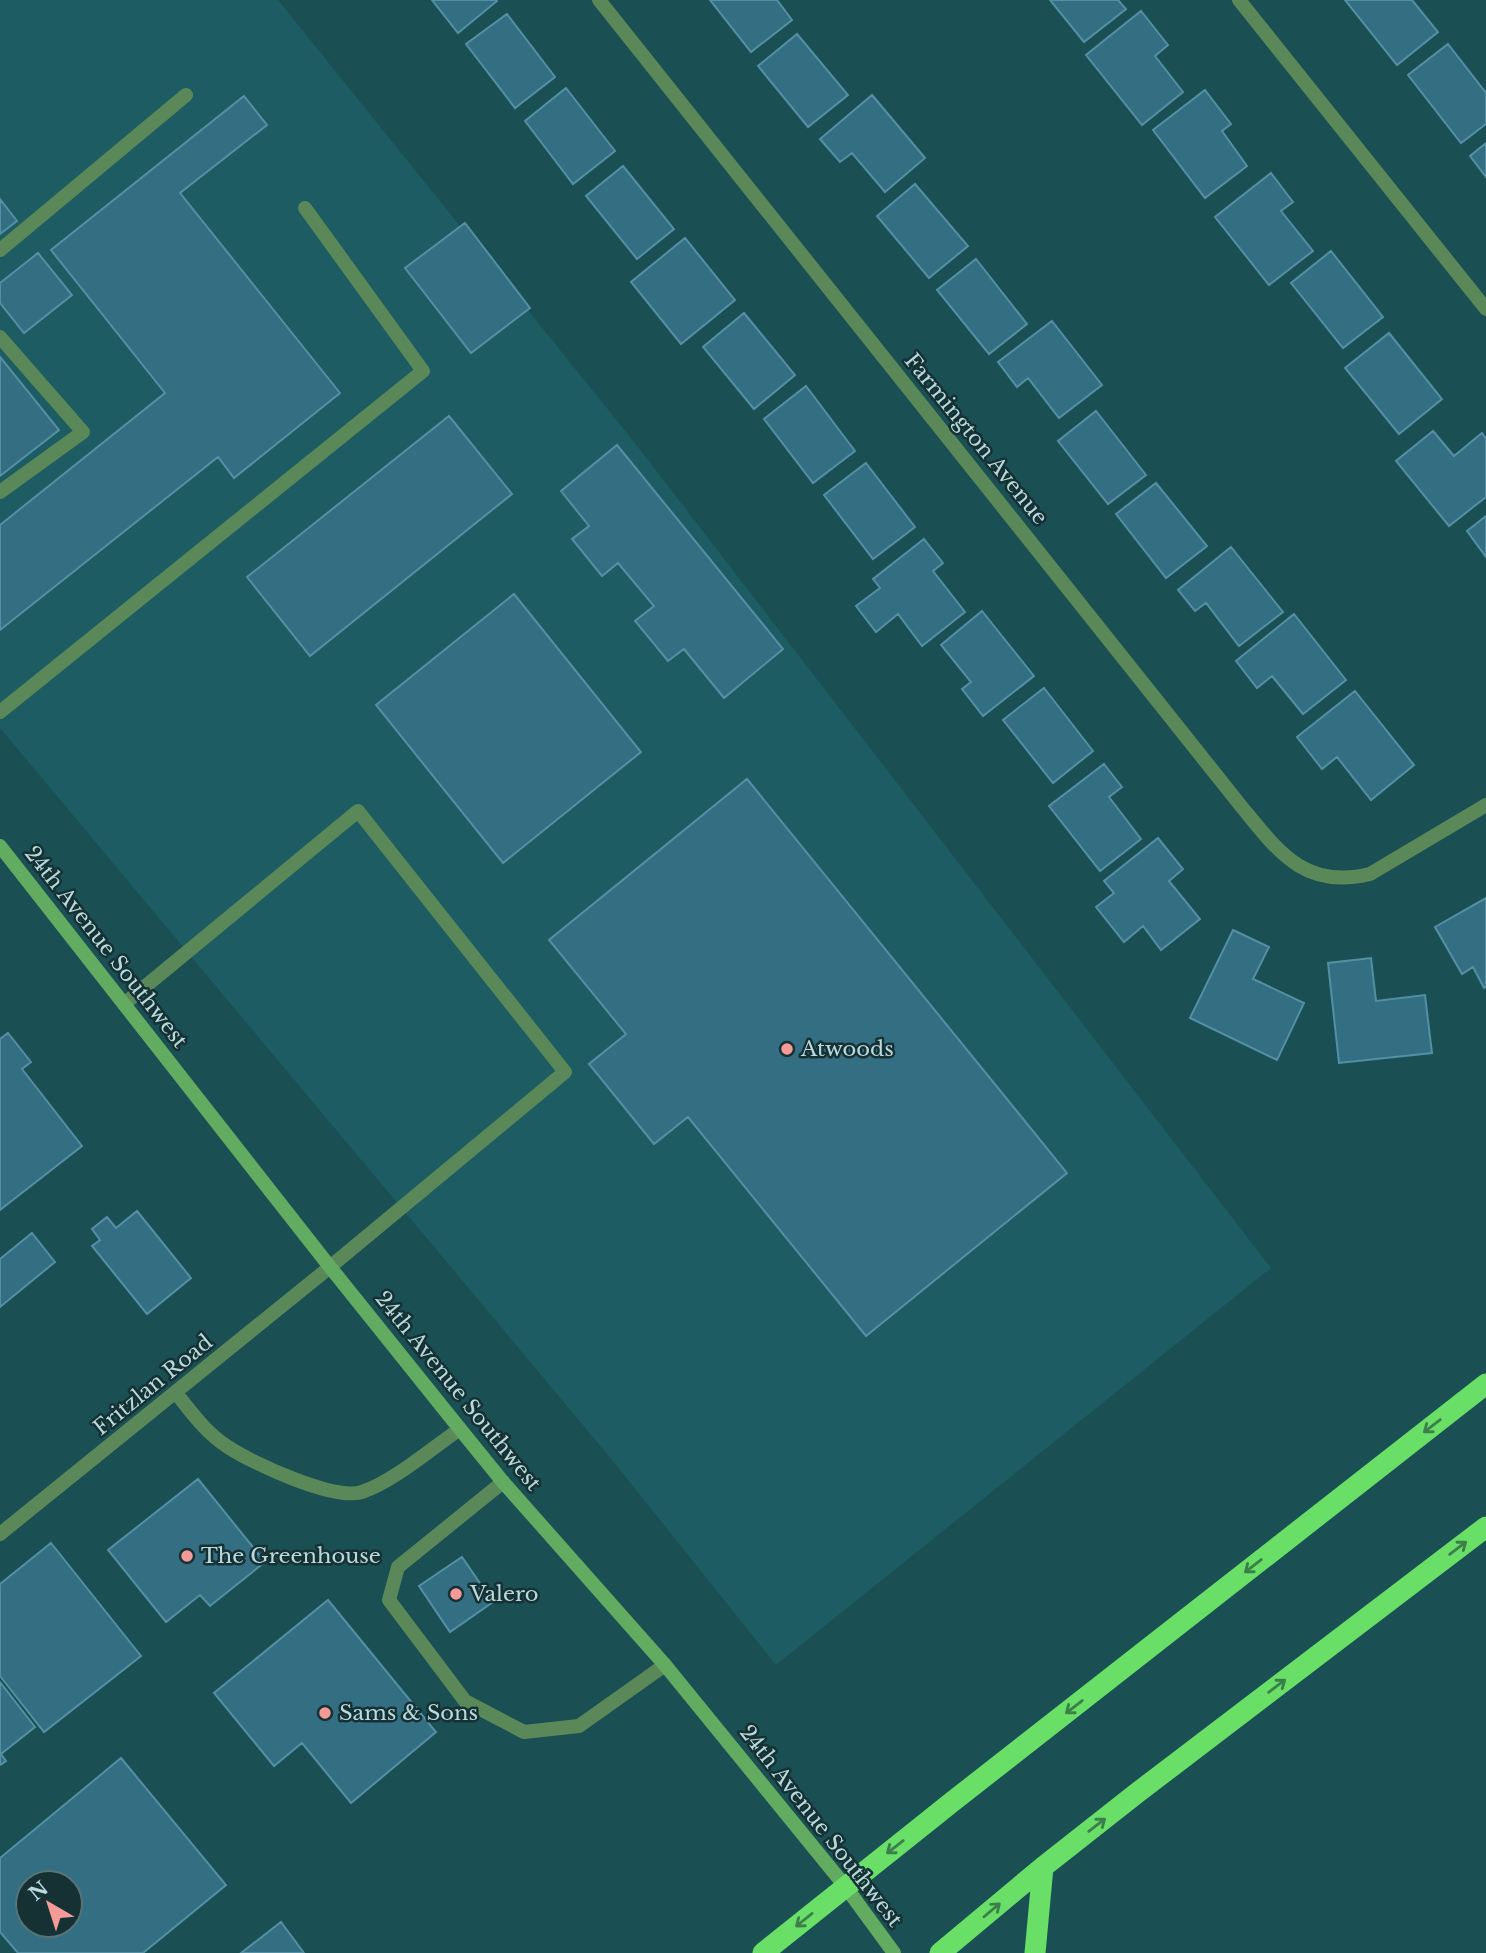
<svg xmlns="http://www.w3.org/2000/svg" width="1486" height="1953" font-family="'Libre Baskerville',serif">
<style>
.built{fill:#1d5c62}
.building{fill:#336e82;stroke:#558fa4;stroke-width:2;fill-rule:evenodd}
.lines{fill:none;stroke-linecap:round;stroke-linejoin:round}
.lane{stroke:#5b8858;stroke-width:14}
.street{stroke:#5b8858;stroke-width:14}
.secondary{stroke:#62ab60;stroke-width:14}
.highway{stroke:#69df67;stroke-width:21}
.oneway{stroke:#3b7f4b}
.poi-dot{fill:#f59b97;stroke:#153134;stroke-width:2.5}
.labels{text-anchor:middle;stroke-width:5;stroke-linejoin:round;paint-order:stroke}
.street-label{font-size:21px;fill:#b9d9dc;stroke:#153134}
.poi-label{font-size:21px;fill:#b9d9dc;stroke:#153134;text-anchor:start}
</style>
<rect width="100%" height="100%" fill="#1a4f53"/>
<path class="built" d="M 0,0 L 278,0 L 631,438 L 1271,1268 L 776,1665 L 608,1455 L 0,728 Z"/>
<path class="building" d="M 432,0 L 496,0 L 497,1 L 458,33 Z
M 710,0 L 777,0 L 792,20 L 751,52 Z
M 1050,0 L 1118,0 L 1126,9 L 1084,42 Z
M 1345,0 L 1412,0 L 1438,32 L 1397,65 Z
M 1141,11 L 1168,45 L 1155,56 L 1183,92 L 1142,125 L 1086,55 Z
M 507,14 L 555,77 L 515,108 L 466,44 Z
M 797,34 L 848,95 L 808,127 L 758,66 Z
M 1448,44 L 1486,93 L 1486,124 L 1461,143 L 1408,75 Z
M 566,88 L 615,151 L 573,184 L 525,121 Z
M 1205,90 L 1231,124 L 1222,131 L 1247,166 L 1205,198 L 1153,130 Z
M 872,95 L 925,158 L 885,192 L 852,153 L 840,162 L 820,139 Z
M 244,96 L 267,125 L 180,193 L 340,393 L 234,478 L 218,457 L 0,630 L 0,525 L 165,393 L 51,250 Z
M 1486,143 L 1486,177 L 1470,156 Z
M 623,166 L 674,229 L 637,259 L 586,196 Z
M 1271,173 L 1293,202 L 1281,211 L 1313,251 L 1269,285 L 1215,217 Z
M 915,184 L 968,246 L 929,278 L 877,216 Z
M 0,199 L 17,221 L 0,234 Z
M 465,223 L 530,308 L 471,353 L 405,268 Z
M 685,238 L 735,300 L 681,344 L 631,282 Z
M 1331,251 L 1383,317 L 1343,348 L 1291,283 Z
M 38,253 L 72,295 L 24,333 L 0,303 L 0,283 Z
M 976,259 L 1027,324 L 989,354 L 937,290 Z
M 744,313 L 795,375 L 754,409 L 703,347 Z
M 1052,321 L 1102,385 L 1059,418 L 1028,378 L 1017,387 L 998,362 Z
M 1389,333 L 1442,399 L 1399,434 L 1345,368 Z
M 0,357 L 59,430 L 0,476 Z
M 806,386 L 855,451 L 813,483 L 764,419 Z
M 1096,411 L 1146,475 L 1108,504 L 1058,441 Z
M 449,416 L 512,494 L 310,656 L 247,577 Z
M 1433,431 L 1454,456 L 1482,433 L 1486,439 L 1486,497 L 1449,526 L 1396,461 Z
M 617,445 L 783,649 L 724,698 L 684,649 L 668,661 L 635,621 L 654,606 L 618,563 L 602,576 L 572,539 L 589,526 L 561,491 Z
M 866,463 L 915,527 L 873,559 L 824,495 Z
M 1156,483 L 1207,546 L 1166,578 L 1116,514 Z
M 1486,516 L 1486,557 L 1467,531 Z
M 924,539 L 943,563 L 933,571 L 965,612 L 922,646 L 898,614 L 876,632 L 856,606 L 880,588 L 873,579 Z
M 1231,547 L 1283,612 L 1239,646 L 1206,603 L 1195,611 L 1178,590 Z
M 514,594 L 641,752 L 503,863 L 376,705 Z
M 982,611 L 1034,676 L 983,716 L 962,689 L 971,682 L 941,645 Z
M 1294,614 L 1346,680 L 1303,714 L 1272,676 L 1257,688 L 1236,661 Z
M 1044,688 L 1093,751 L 1053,783 L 1003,720 Z
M 1355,691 L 1414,765 L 1371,800 L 1337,757 L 1322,769 L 1297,737 Z
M 1104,764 L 1122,787 L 1109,797 L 1141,839 L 1100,871 L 1049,806 Z
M 747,779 L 1067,1173 L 866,1336 L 688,1117 L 654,1144 L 589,1064 L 626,1034 L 549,940 Z
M 1158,838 L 1183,869 L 1169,881 L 1200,919 L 1161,950 L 1143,926 L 1124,942 L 1096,907 L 1114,893 L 1104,881 Z
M 1486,898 L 1486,987 L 1484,988 L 1473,967 L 1462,974 L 1435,927 Z
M 1233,930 L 1269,947 L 1253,979 L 1304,1003 L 1277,1060 L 1190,1018 Z
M 1371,958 L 1376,1001 L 1425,995 L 1432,1053 L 1339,1063 L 1328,963 Z
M 8,1033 L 31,1062 L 22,1069 L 82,1146 L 0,1210 L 0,1039 Z
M 137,1211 L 191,1278 L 147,1314 L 92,1246 L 100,1240 L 92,1229 L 107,1217 L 116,1228 Z
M 32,1233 L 55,1262 L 0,1307 L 0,1259 Z
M 198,1479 L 265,1562 L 210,1606 L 200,1595 L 166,1622 L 108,1550 Z
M 51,1543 L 141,1656 L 44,1732 L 0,1676 L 0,1584 Z
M 462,1557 L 493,1602 L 450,1632 L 419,1586 Z
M 328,1600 L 436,1732 L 351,1803 L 302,1743 L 274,1766 L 214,1693 Z
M 0,1682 L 35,1727 L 1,1754 L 6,1761 L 0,1765 Z
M 121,1758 L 226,1885 L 143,1953 L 18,1953 L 0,1932 L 0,1858 ZM 28,1883 L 70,1883 L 70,1925 L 28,1925 Z
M 281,1922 L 304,1953 L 241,1953 Z"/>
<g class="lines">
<path class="lane" d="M 0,250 L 186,95
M 0,337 L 83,432 L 0,492
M 0,712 L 423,371 L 305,208
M 124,1004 L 358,811 L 565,1072 L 330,1267
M 176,1393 C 192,1413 206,1433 228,1447 C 252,1463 334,1501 362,1492 C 393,1482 432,1448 460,1429
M 503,1482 L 398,1567 L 389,1600 L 465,1701 L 524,1732 L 579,1726 L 665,1665"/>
<path class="street" d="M 599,0 L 1241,806 C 1278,851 1304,890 1370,874 L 1486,805
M 1239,0 L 1486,309
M 0,1534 L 330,1267"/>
<path class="secondary" d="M 0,846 L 330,1267 L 460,1429 L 503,1482 L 665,1665 L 845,1886 L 894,1953"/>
<path class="highway" d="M 763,1953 L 952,1802 L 1486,1384
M 940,1953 L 1043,1867 L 1137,1793 L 1486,1527
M 1035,1953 L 1043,1867"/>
</g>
<defs><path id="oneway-shaft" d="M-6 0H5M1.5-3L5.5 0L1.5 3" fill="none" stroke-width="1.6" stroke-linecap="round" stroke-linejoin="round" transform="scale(1.75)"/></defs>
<g class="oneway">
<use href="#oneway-shaft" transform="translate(1432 1426) rotate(142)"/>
<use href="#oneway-shaft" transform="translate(1458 1548) rotate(-37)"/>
<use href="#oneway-shaft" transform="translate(1253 1566) rotate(142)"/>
<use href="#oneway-shaft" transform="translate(1277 1686) rotate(-37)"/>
<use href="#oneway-shaft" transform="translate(1074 1707) rotate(142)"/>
<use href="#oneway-shaft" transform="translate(1097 1825) rotate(-38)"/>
<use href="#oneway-shaft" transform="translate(895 1847) rotate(142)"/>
<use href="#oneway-shaft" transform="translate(992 1910) rotate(-40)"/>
<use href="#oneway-shaft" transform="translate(804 1920) rotate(141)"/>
</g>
<g class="poi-dot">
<circle cx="787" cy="1049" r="7"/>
<circle cx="187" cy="1556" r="7"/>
<circle cx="456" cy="1594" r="7"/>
<circle cx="325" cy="1713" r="7"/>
</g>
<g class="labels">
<g class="street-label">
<text transform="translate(976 439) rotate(51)" y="7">Farmington Avenue</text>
<text transform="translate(106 947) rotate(52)" y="7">24th Avenue Southwest</text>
<text transform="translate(153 1385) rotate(-39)" y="7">Fritzlan Road</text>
<text transform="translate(458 1391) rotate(51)" y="7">24th Avenue Southwest</text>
<text transform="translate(821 1826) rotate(52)" y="7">24th Avenue Southwest</text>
</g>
<g class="poi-label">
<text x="801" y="1056">Atwoods</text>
<text x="201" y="1563">The Greenhouse</text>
<text x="470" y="1601">Valero</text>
<text x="339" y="1720">Sams &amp; Sons</text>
</g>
</g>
<g transform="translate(49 1904) rotate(321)"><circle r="33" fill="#153134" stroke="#577477" stroke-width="2"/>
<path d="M0-5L12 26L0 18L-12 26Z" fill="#f59b97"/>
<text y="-10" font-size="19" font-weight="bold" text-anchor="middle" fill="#b9d9dc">N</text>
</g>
</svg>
